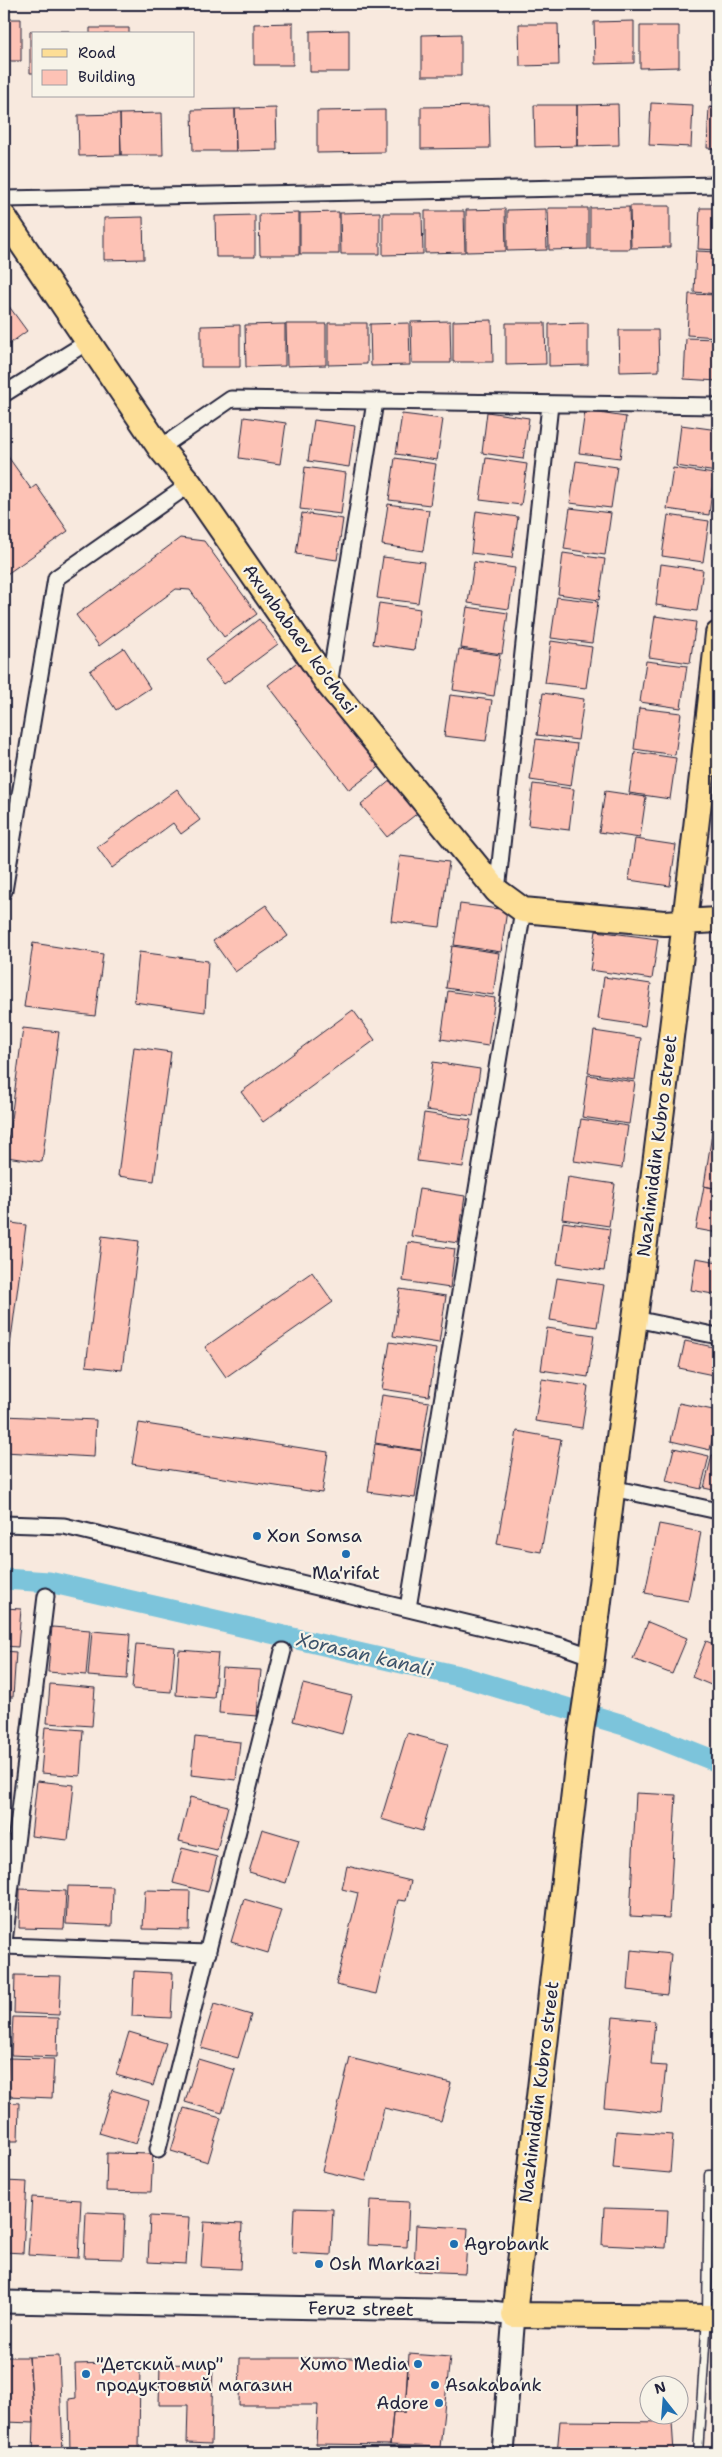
<svg xmlns="http://www.w3.org/2000/svg" width="722" height="2457" font-family="'Shantell Sans',sans-serif">
<style>
.lines{fill:none;stroke-linecap:round;stroke-linejoin:round}
.canal{stroke:#7bc4db;stroke-width:21}
.building{fill:#fdc2b5;stroke:#22223b}
.lane-casing{stroke:#22223b;stroke-width:11}
.street-casing{stroke:#22223b;stroke-width:19}
.secondary-casing{stroke:#22223b;stroke-width:25}
.primary-casing{stroke:#22223b;stroke-width:28}
.lane{stroke:#f7f3e8;stroke-width:8}
.street{stroke:#f7f3e8;stroke-width:15}
.secondary{stroke:#f7f3e8;stroke-width:21}
.primary{stroke:#fdde96;stroke-width:24}
.poi-dot{fill:#1f6fb2;stroke:#f7f3e8;stroke-width:2}
.labels{text-anchor:middle;stroke-width:4.5;stroke-linejoin:round;paint-order:stroke}
.street-label{font-size:18px;fill:#22223b;stroke:#f7f3e8}
.poi-label{font-size:18px;fill:#22223b;stroke:#f7f3e8;text-anchor:start}
.water-label{font-size:19px;font-style:italic;fill:#3d536b;stroke:#f7f3e8}
</style>
<rect width="100%" height="100%" fill="#f8e9de"/>
<filter id="ink" filterUnits="userSpaceOnUse"><feTurbulence type="fractalNoise" baseFrequency=".02" numOctaves="2"/><feDisplacementMap in="SourceGraphic" scale="10" xChannelSelector="R" yChannelSelector="G"/><feConvolveMatrix kernelMatrix="1 2 1 2 8 2 1 2 1" color-interpolation-filters="sRGB"/></filter>
<g filter="url(#ink)">
<g class="lines">
<path class="canal" d="M 4,1579 L 49,1582 L 463,1677 L 627,1726 L 718,1762"/>
</g>
<path class="building" d="M 4,19 L 21,19 L 21,61 L 4,61 Z
M 634,21 L 634,63 L 595,64 L 594,22 Z
M 293,23 L 293,65 L 254,65 L 254,24 Z
M 519,24 L 558,24 L 559,65 L 520,66 Z
M 640,26 L 679,26 L 679,67 L 640,68 Z
M 90,28 L 129,28 L 129,34 L 90,34 Z
M 349,30 L 349,72 L 310,72 L 310,31 Z
M 30,31 L 69,31 L 69,34 L 34,34 L 34,73 L 30,73 Z
M 461,34 L 461,76 L 422,76 L 422,35 Z
M 716,60 L 718,60 L 718,101 L 714,101 Z
M 651,103 L 693,105 L 691,147 L 649,145 Z
M 618,104 L 619,145 L 577,146 L 577,105 Z
M 534,105 L 577,105 L 577,146 L 535,147 Z
M 489,106 L 490,148 L 421,149 L 421,107 Z
M 709,107 L 718,108 L 718,149 L 707,148 Z
M 276,108 L 277,150 L 236,151 L 235,109 Z
M 235,109 L 236,151 L 193,151 L 192,110 Z
M 385,110 L 385,152 L 317,153 L 317,111 Z
M 162,113 L 163,155 L 121,155 L 120,114 Z
M 120,114 L 121,155 L 79,156 L 78,115 Z
M 630,206 L 670,206 L 670,247 L 631,248 Z
M 629,207 L 630,249 L 590,249 L 590,208 Z
M 548,208 L 588,208 L 588,249 L 549,250 Z
M 700,208 L 718,208 L 718,250 L 698,249 Z
M 505,209 L 506,251 L 466,252 L 466,210 Z
M 546,209 L 547,250 L 507,251 L 507,210 Z
M 425,211 L 464,211 L 465,252 L 425,253 Z
M 339,212 L 339,254 L 300,254 L 300,213 Z
M 380,212 L 380,254 L 341,254 L 340,213 Z
M 299,213 L 299,255 L 260,255 L 259,214 Z
M 383,213 L 422,213 L 423,254 L 383,255 Z
M 255,215 L 255,257 L 216,257 L 215,216 Z
M 143,217 L 144,259 L 104,260 L 104,218 Z
M 696,251 L 718,252 L 718,294 L 694,292 Z
M 689,294 L 718,295 L 718,337 L 687,335 Z
M 8,305 L 27,331 L 4,348 L 4,308 Z
M 492,320 L 493,362 L 453,362 L 453,321 Z
M 450,321 L 451,363 L 412,363 L 411,322 Z
M 328,323 L 367,323 L 367,364 L 328,365 Z
M 409,323 L 410,365 L 371,366 L 370,324 Z
M 506,323 L 545,323 L 546,364 L 506,365 Z
M 588,323 L 588,365 L 549,366 L 549,324 Z
M 285,324 L 285,366 L 246,367 L 245,325 Z
M 286,324 L 326,324 L 326,365 L 287,366 Z
M 240,325 L 240,367 L 201,367 L 201,326 Z
M 619,330 L 658,330 L 659,371 L 620,372 Z
M 686,338 L 718,339 L 718,381 L 684,379 Z
M 585,411 L 626,417 L 620,458 L 579,453 Z
M 487,412 L 529,418 L 523,459 L 482,453 Z
M 402,414 L 443,419 L 437,460 L 396,454 Z
M 244,417 L 286,423 L 280,464 L 239,458 Z
M 314,420 L 355,426 L 349,467 L 308,461 Z
M 681,425 L 718,430 L 717,472 L 676,466 Z
M 4,451 L 31,489 L 36,485 L 68,531 L 4,576 Z
M 395,458 L 436,464 L 430,505 L 389,500 Z
M 486,458 L 527,464 L 521,505 L 480,500 Z
M 576,461 L 617,467 L 611,508 L 570,503 Z
M 305,467 L 346,473 L 341,514 L 300,509 Z
M 673,468 L 714,474 L 709,515 L 667,509 Z
M 388,504 L 429,510 L 423,551 L 382,545 Z
M 570,508 L 611,513 L 605,555 L 564,549 Z
M 476,511 L 518,517 L 512,558 L 471,553 Z
M 302,513 L 343,519 L 337,560 L 296,554 Z
M 668,515 L 709,521 L 703,562 L 662,556 Z
M 180,538 L 204,541 L 257,614 L 224,637 L 190,590 L 176,589 L 99,646 L 76,615 Z
M 563,553 L 605,559 L 599,600 L 558,594 Z
M 383,557 L 424,562 L 418,603 L 377,598 Z
M 474,562 L 515,568 L 509,609 L 468,603 Z
M 661,564 L 703,570 L 697,611 L 656,605 Z
M 557,597 L 598,602 L 592,643 L 551,638 Z
M 379,603 L 420,609 L 414,650 L 373,644 Z
M 467,607 L 508,613 L 502,654 L 461,648 Z
M 655,616 L 696,622 L 690,663 L 649,657 Z
M 259,619 L 278,644 L 224,684 L 205,660 Z
M 551,641 L 592,647 L 586,688 L 545,683 Z
M 124,648 L 150,688 L 116,710 L 90,671 Z
M 459,649 L 500,655 L 494,696 L 453,690 Z
M 301,659 L 382,765 L 349,790 L 268,685 Z
M 646,661 L 687,666 L 681,708 L 640,702 Z
M 543,693 L 584,699 L 578,740 L 537,735 Z
M 450,695 L 492,700 L 486,741 L 444,736 Z
M 639,708 L 681,713 L 675,755 L 634,749 Z
M 536,739 L 577,744 L 571,786 L 530,780 Z
M 635,752 L 676,758 L 670,799 L 629,793 Z
M 392,779 L 419,812 L 387,837 L 361,805 Z
M 533,784 L 574,789 L 569,830 L 528,825 Z
M 177,789 L 200,820 L 181,834 L 173,823 L 112,868 L 97,847 Z
M 605,791 L 646,797 L 640,838 L 599,832 Z
M 635,839 L 676,845 L 670,886 L 629,880 Z
M 400,856 L 449,862 L 440,927 L 391,921 Z
M 460,904 L 507,910 L 501,952 L 454,945 Z
M 266,905 L 288,936 L 235,972 L 213,941 Z
M 596,931 L 658,939 L 652,979 L 590,970 Z
M 33,943 L 103,954 L 95,1016 L 24,1007 Z
M 452,946 L 499,953 L 493,995 L 446,988 Z
M 139,952 L 208,961 L 205,1012 L 134,1002 Z
M 604,977 L 651,984 L 645,1026 L 598,1019 Z
M 448,991 L 495,998 L 488,1046 L 441,1039 Z
M 353,1010 L 375,1040 L 263,1122 L 241,1092 Z
M 23,1028 L 59,1032 L 42,1162 L 6,1157 Z
M 594,1031 L 641,1038 L 635,1080 L 588,1073 Z
M 134,1047 L 171,1052 L 154,1181 L 118,1176 Z
M 433,1062 L 480,1069 L 473,1116 L 426,1110 Z
M 588,1075 L 635,1082 L 629,1124 L 582,1117 Z
M 718,1089 L 718,1127 L 713,1127 Z
M 424,1113 L 471,1120 L 463,1167 L 417,1161 Z
M 581,1119 L 628,1126 L 622,1168 L 574,1161 Z
M 713,1127 L 718,1127 L 718,1189 L 704,1186 Z
M 568,1177 L 615,1184 L 609,1226 L 562,1219 Z
M 704,1186 L 718,1189 L 718,1233 L 696,1229 Z
M 419,1189 L 465,1196 L 458,1243 L 411,1236 Z
M 4,1222 L 26,1225 L 9,1354 L 4,1354 Z
M 563,1222 L 610,1229 L 604,1271 L 557,1264 Z
M 102,1236 L 139,1241 L 122,1370 L 86,1366 Z
M 408,1242 L 455,1249 L 450,1288 L 403,1281 Z
M 696,1258 L 718,1262 L 718,1295 L 691,1290 Z
M 312,1272 L 333,1302 L 226,1377 L 205,1347 Z
M 557,1278 L 604,1285 L 597,1327 L 550,1320 Z
M 400,1289 L 446,1296 L 439,1343 L 393,1336 Z
M 547,1328 L 594,1335 L 588,1377 L 541,1370 Z
M 685,1341 L 718,1348 L 718,1376 L 679,1368 Z
M 390,1342 L 436,1349 L 429,1396 L 382,1389 Z
M 542,1379 L 588,1386 L 582,1428 L 535,1421 Z
M 382,1395 L 429,1402 L 421,1450 L 375,1443 Z
M 679,1403 L 718,1411 L 710,1450 L 671,1441 Z
M 4,1416 L 96,1420 L 94,1457 L 4,1452 Z
M 139,1423 L 328,1452 L 322,1493 L 132,1464 Z
M 517,1431 L 561,1439 L 541,1552 L 497,1544 Z
M 375,1444 L 422,1451 L 415,1498 L 368,1492 Z
M 674,1448 L 709,1456 L 701,1489 L 666,1481 Z
M 712,1455 L 718,1456 L 718,1491 L 704,1488 Z
M 659,1524 L 701,1532 L 688,1601 L 645,1593 Z
M 4,1608 L 21,1609 L 18,1647 L 4,1646 Z
M 648,1622 L 687,1638 L 672,1674 L 633,1659 Z
M 52,1627 L 90,1630 L 86,1675 L 48,1672 Z
M 92,1631 L 130,1634 L 127,1679 L 88,1676 Z
M 706,1641 L 718,1646 L 718,1688 L 692,1677 Z
M 136,1644 L 175,1647 L 171,1692 L 132,1689 Z
M 179,1650 L 218,1653 L 214,1698 L 176,1695 Z
M 4,1651 L 16,1652 L 13,1697 L 4,1697 Z
M 222,1668 L 261,1670 L 257,1716 L 219,1713 Z
M 50,1684 L 95,1688 L 92,1726 L 47,1723 Z
M 303,1684 L 352,1696 L 342,1734 L 293,1721 Z
M 45,1727 L 83,1730 L 80,1776 L 41,1773 Z
M 407,1733 L 448,1744 L 422,1831 L 381,1819 Z
M 195,1737 L 240,1742 L 236,1780 L 191,1775 Z
M 37,1781 L 74,1785 L 68,1840 L 31,1836 Z
M 636,1793 L 676,1795 L 669,1918 L 630,1916 Z
M 190,1797 L 228,1806 L 217,1850 L 179,1841 Z
M 262,1829 L 299,1840 L 286,1883 L 249,1872 Z
M 182,1848 L 217,1857 L 208,1892 L 173,1883 Z
M 347,1866 L 411,1881 L 406,1901 L 398,1900 L 376,1994 L 336,1985 L 358,1893 L 342,1889 Z
M 68,1886 L 113,1887 L 112,1926 L 66,1924 Z
M 20,1889 L 66,1891 L 64,1929 L 19,1928 Z
M 145,1890 L 190,1891 L 189,1930 L 143,1929 Z
M 244,1899 L 281,1910 L 268,1953 L 231,1942 Z
M 631,1950 L 671,1954 L 667,1995 L 628,1990 Z
M 134,1971 L 173,1973 L 171,2018 L 132,2016 Z
M 15,1975 L 61,1976 L 59,2015 L 14,2013 Z
M 214,2004 L 251,2015 L 238,2058 L 201,2048 Z
M 13,2017 L 58,2018 L 57,2057 L 11,2055 Z
M 613,2017 L 655,2021 L 651,2065 L 666,2066 L 661,2113 L 604,2107 Z
M 129,2032 L 166,2043 L 153,2086 L 116,2075 Z
M 8,2058 L 54,2059 L 52,2098 L 7,2096 Z
M 350,2058 L 451,2083 L 441,2121 L 384,2108 L 366,2181 L 322,2171 Z
M 198,2059 L 235,2070 L 222,2113 L 185,2102 Z
M 112,2090 L 149,2101 L 136,2144 L 99,2133 Z
M 4,2102 L 19,2103 L 18,2141 L 4,2141 Z
M 184,2108 L 221,2118 L 208,2162 L 171,2151 Z
M 616,2131 L 673,2135 L 670,2173 L 613,2168 Z
M 107,2153 L 153,2154 L 151,2192 L 106,2191 Z
M 4,2181 L 27,2182 L 23,2253 L 4,2252 Z
M 32,2197 L 81,2200 L 78,2258 L 28,2255 Z
M 370,2200 L 409,2202 L 407,2247 L 368,2245 Z
M 294,2208 L 333,2209 L 331,2255 L 292,2253 Z
M 604,2208 L 668,2210 L 666,2248 L 602,2245 Z
M 86,2212 L 125,2214 L 123,2259 L 84,2258 Z
M 150,2216 L 189,2218 L 186,2264 L 148,2262 Z
M 204,2222 L 242,2224 L 240,2269 L 201,2267 Z
M 416,2225 L 468,2228 L 465,2273 L 414,2271 Z
M 409,2354 L 450,2357 L 440,2447 L 390,2445 L 393,2412 L 405,2412 Z
M 59,2356 L 63,2453 L 33,2453 L 34,2423 L 29,2357 Z
M 4,2357 L 29,2357 L 34,2423 L 4,2422 Z
M 240,2358 L 352,2358 L 358,2362 L 408,2361 L 405,2412 L 393,2412 L 390,2445 L 316,2444 L 318,2405 L 239,2405 Z
M 715,2361 L 718,2361 L 718,2426 L 714,2426 Z
M 140,2362 L 139,2453 L 70,2453 L 69,2399 L 76,2398 L 75,2364 Z
M 160,2364 L 213,2365 L 211,2444 L 187,2443 L 188,2405 L 159,2405 Z
M 560,2421 L 672,2422 L 674,2453 L 557,2453 Z
M 397,2447 L 440,2452 L 397,2453 Z"/>
<g class="lines">
<defs>
<path id="lane" d="M 698,2453 L 707,2316 L 709,2175 L 718,2175"/>
<path id="street" d="M 4,199 L 718,185
M 4,394 L 89,341
M 160,448 L 231,399 L 718,406
M 329,685 L 375,402
M 4,891 L 56,578 L 190,484
M 497,891 L 550,405
M 635,1319 L 718,1336
M 612,1488 L 718,1511
M 4,1524 L 64,1526 L 562,1646 L 593,1657
M 408,1608 L 523,910
M 4,1942 L 46,1596
M 4,1946 L 208,1953
M 158,2149 L 283,1651"/>
<path id="secondary" d="M 4,2302 L 485,2311 L 514,2315 L 503,2453"/>
<path id="primary" d="M 4,217 L 160,448 L 190,484 L 329,685 L 497,891 L 523,910 L 664,923 L 718,920
M 718,634 C 688,905 655,1175 618,1445 C 605,1540 597,1636 581,1731 L 514,2315 L 718,2317"/>
</defs>
<use href="#lane" class="lane-casing"/>
<use href="#street" class="street-casing"/>
<use href="#secondary" class="secondary-casing"/>
<use href="#primary" class="primary-casing"/>
<use href="#lane" class="lane"/>
<use href="#street" class="street"/>
<use href="#secondary" class="secondary"/>
<use href="#primary" class="primary"/>
</g>
</g>
<g class="poi-dot">
<circle cx="257" cy="1536" r="5"/>
<circle cx="346" cy="1554" r="5"/>
<circle cx="454" cy="2244" r="5"/>
<circle cx="319" cy="2264" r="5"/>
<circle cx="418" cy="2364" r="5"/>
<circle cx="86" cy="2374" r="5"/>
<circle cx="435" cy="2385" r="5"/>
<circle cx="439" cy="2403" r="5"/>
</g>
<g class="labels">
<g class="street-label">
<text transform="translate(300 639) rotate(54)" y="6">Axunbabaev ko'chasi</text>
<text transform="translate(657 1146) rotate(-83)" y="6">Nazhimiddin Kubro street</text>
<text transform="translate(539 2092) rotate(-83)" y="6">Nazhimiddin Kubro street</text>
<text transform="translate(361 2309) rotate(1)" y="6">Feruz street</text>
</g>
<g class="poi-label">
<text x="267" y="1542">Xon Somsa</text>
<text x="346" y="1579" text-anchor="middle">Ma'rifat</text>
<text x="464" y="2250">Agrobank</text>
<text x="329" y="2270">Osh Markazi</text>
<text x="96" y="2370">"Детский мир"<tspan x="96" dy="21">продуктовый магазин</tspan></text>
<text x="408" y="2370" text-anchor="end">Xumo Media</text>
<text x="445" y="2391">Asakabank</text>
<text x="429" y="2409" text-anchor="end">Adore</text>
</g>
<g class="water-label">
<text transform="translate(365 1654) rotate(13)" y="7">Xorasan kanali</text>
</g>
</g>
<rect width="722" height="2457" fill="none" stroke="#f7f3e8" stroke-width="20"/>
<rect x="10" y="10" width="702" height="2437" fill="none" stroke="#22223b" stroke-width="2" filter="url(#ink)"/>
<rect x="32" y="32" width="162" height="65" fill="#f7f3e8" stroke="#a29fa3"/>
<rect x="42" y="49" width="25" height="8" fill="#fdde96" stroke="#a29fa3"/>
<text x="78" y="58" font-size="15" fill="#22223b">Road</text>
<rect x="42" y="70" width="25" height="15" fill="#fdc2b5" stroke="#a29fa3"/>
<text x="78" y="82" font-size="15" fill="#22223b">Building</text>
<g transform="translate(664 2400) rotate(343)"><circle r="24" fill="#f7f3e8" stroke="#a29fa3"/>
<path d="M0-4L9 19L0 12L-9 19Z" fill="#1f6fb2"/>
<text y="-8" font-size="14" font-weight="bold" text-anchor="middle" fill="#22223b">N</text>
</g>
</svg>
